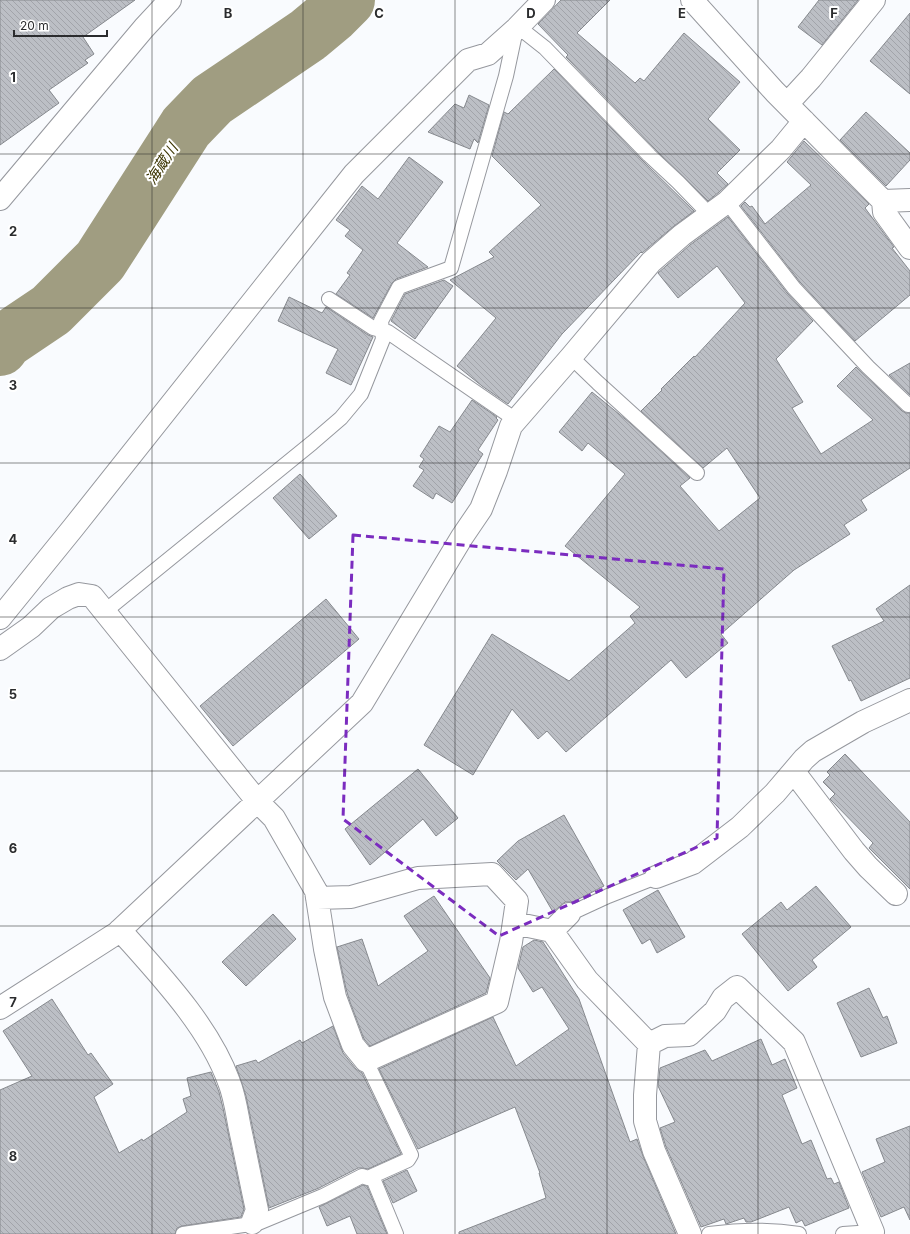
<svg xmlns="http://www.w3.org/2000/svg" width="910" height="1234" font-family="Inter,'Noto Sans JP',sans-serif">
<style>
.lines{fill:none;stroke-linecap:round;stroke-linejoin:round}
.river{stroke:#a09d81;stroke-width:56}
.building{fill:url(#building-back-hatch);stroke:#86898e}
.service-casing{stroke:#96989e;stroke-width:16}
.minor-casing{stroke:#96989e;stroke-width:24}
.service{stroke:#fff;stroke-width:14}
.minor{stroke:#fff;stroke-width:22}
.marked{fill:none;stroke:#7b2cbf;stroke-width:3;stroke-dasharray:8 5;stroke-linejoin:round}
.grid{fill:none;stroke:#2b2c2e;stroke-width:1;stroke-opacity:0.55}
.labels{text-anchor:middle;stroke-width:4;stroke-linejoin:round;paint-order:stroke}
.water-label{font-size:15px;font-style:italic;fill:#3c3500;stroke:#fff}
.grid-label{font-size:13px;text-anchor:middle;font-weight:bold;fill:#2b2c2e;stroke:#fff;stroke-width:4;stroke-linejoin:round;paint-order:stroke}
</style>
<defs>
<pattern id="building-back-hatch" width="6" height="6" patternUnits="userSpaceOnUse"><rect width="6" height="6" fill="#bcbfc5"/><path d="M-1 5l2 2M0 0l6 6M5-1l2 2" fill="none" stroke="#a2a4aa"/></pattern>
</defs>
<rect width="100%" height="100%" fill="#f9fbfe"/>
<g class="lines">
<path class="river" d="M 0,348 L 5,341 L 51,310 L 100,261 L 186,127 L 212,100 L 308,35 L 332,15 L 347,0"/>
</g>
<path class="building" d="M 0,0 L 135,0 L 83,37 L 94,54 L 85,60 L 88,63 L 49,90 L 59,103 L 0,145 Z
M 561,0 L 610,0 L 577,33 L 635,83 L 640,78 L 644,81 L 684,33 L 740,82 L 708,119 L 740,150 L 717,173 L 728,184 L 719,192 L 708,201 L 655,149 L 566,57 L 568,55 L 538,24 Z
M 819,0 L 858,0 L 822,45 L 798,27 Z
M 910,13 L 910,94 L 870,61 Z
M 554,69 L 643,161 L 694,211 L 674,226 L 642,253 L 641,252 L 562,334 L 508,404 L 482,386 L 457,366 L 496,318 L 450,280 L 494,257 L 489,252 L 541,205 L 492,156 L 504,112 L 508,114 Z
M 469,95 L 489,105 L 478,143 L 474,139 L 470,149 L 428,132 L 455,104 L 464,108 Z
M 866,112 L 910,153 L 910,160 L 886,186 L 840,140 Z
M 804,141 L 869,204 L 865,208 L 894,247 L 892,248 L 910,271 L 910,295 L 855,341 L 800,282 L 741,206 L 745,202 L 750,207 L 752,206 L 765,224 L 811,185 L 787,162 Z
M 409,157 L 443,182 L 397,243 L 428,267 L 396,279 L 392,283 L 373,318 L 336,294 L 350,275 L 347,273 L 363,250 L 345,236 L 350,230 L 336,220 L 362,186 L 378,199 Z
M 728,217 L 787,293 L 813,321 L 776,359 L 803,402 L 792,408 L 821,454 L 873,420 L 837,386 L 856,367 L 902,411 L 906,413 L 910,413 L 910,468 L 861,500 L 867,510 L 844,525 L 850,534 L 794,570 L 721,634 L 728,643 L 686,678 L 671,660 L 566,752 L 547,731 L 538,739 L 512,709 L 473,775 L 424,745 L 492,634 L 569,681 L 635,623 L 630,616 L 640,607 L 565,546 L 625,474 L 588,443 L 582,451 L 559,432 L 592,392 L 630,423 L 690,478 L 680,486 L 719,531 L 760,498 L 727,448 L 703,468 L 641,411 L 662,390 L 661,389 L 694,356 L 695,357 L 745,303 L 717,266 L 678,298 L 658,273 L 690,245 Z
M 444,280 L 453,286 L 415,339 L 391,321 L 405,294 Z
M 289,297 L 322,313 L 326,307 L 368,335 L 373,337 L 351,385 L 326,373 L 338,349 L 278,321 Z
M 910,363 L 910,395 L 889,375 Z
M 472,400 L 497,417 L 496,418 L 498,420 L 478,450 L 483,454 L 452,503 L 436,493 L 433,499 L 413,486 L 424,470 L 419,467 L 424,459 L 420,456 L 439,426 L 450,432 Z
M 300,474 L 337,516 L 309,539 L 273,498 Z
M 910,585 L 910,678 L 861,701 L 851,680 L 849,681 L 832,646 L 884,621 L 876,609 Z
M 326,599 L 359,639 L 233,746 L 200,706 Z
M 845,754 L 910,822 L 910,889 L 869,848 L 873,843 L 830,799 L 835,794 L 823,782 L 830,775 L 827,772 Z
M 418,769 L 458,818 L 436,836 L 423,819 L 370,865 L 345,829 Z
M 564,815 L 604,886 L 573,902 L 565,902 L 553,912 L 528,869 L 516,880 L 497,861 L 518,841 Z
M 816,886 L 851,927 L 812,960 L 817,967 L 788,991 L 742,934 L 781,902 L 787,910 Z
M 658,890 L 685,937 L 657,953 L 650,939 L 642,944 L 623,910 Z
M 434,896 L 490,978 L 486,993 L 370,1046 L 364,1039 L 350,1002 L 346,989 L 337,947 L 362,939 L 378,986 L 428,951 L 404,916 Z
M 273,914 L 296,939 L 246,986 L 222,962 Z
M 534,940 L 543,942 L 579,999 L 630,1142 L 637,1139 L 643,1156 L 676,1234 L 459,1234 L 459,1232 L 546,1198 L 539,1173 L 540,1173 L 515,1107 L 418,1149 L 379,1069 L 493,1017 L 516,1066 L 569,1029 L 542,987 L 533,992 L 518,968 L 523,947 Z
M 869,988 L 883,1018 L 887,1016 L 897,1043 L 861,1057 L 837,1003 Z
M 52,999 L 88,1055 L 91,1053 L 113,1084 L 94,1097 L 119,1153 L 142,1139 L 143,1141 L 187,1112 L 183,1099 L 191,1096 L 187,1078 L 211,1072 L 219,1092 L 223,1108 L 244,1209 L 241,1217 L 182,1226 L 177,1228 L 175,1234 L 0,1234 L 0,1090 L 32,1076 L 3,1031 Z
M 333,1026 L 343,1053 L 356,1069 L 362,1073 L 401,1154 L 368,1169 L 362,1168 L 358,1168 L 319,1188 L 269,1208 L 246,1096 L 236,1066 L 256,1060 L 258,1063 L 300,1040 L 302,1043 Z
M 761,1039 L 772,1065 L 785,1059 L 797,1088 L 782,1095 L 802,1144 L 811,1140 L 827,1179 L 831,1178 L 834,1184 L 839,1182 L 849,1208 L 805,1226 L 802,1220 L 796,1223 L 789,1207 L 751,1222 L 746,1222 L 744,1218 L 726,1224 L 724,1219 L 701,1227 L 666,1147 L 660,1128 L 675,1122 L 658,1086 L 660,1068 L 705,1050 L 712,1061 Z
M 910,1126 L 910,1220 L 904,1207 L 881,1217 L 862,1172 L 885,1162 L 876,1139 Z
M 407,1170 L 417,1191 L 393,1203 L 383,1181 Z
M 363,1185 L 367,1186 L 387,1234 L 357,1234 L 350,1216 L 327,1226 L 319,1207 Z"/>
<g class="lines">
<defs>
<path id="service" d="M 727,202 L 794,288 L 868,367 L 908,405
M 329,299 L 373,328 L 388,332 L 516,420
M 571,357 L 598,383 L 697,473
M 104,612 L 312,443 L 341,418 L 361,394 L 383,339 L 381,321 L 399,287 L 451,268 L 506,76 L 516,29 L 526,33 L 545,48 L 649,155 L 678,182 L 710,215
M 569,914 L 608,896 L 656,877
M 372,1176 L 396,1234
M 183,1234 L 258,1223 L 323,1196 L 362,1176 L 368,1178 L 408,1160 L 411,1155 L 366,1061
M 709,1234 C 739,1230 769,1229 799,1234
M 843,1234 L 873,1232"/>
<path id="minor" d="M 692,0 L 775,92 L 883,201 L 884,212 L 910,248
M 787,104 L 811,78 L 874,0
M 0,199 L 144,28 L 170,0
M 883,201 L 910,200
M 0,618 L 73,528 L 354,174 L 468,60 L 488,54 L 516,29 L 544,0
M 0,649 L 31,627 L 51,608 L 68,598 L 79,594 L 92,596 L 258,802 L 274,818 L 316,891 L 325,949 L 335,997 L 353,1045 L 366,1061 L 497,1002 L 511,942 L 517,901 L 492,874 L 418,878 L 351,897 L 317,898
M 794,772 L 854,851 L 868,867 L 896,894
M 656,877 L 693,863 L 740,827 L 775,793 L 804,759 L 813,751 L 863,722 L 910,700
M 514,923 L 552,931 L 569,914
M 120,930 C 159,974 209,1026 229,1082 C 235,1097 237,1114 240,1129 C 246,1156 251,1183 257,1210 L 252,1223
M 552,931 L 587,980 L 649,1044 L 645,1095 L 645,1121 L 654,1151 L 690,1234
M 0,1008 L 117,933 L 362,703 L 462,537 L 481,509 L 496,471 L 511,426 L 571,357 L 651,262 L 682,235 L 727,202 L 781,149 L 804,121
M 649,1044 L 665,1036 L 689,1035 L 715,1011 L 723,998 L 737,987 L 794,1042 L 873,1232"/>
</defs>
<use href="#service" class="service-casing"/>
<use href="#minor" class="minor-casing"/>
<use href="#service" class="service"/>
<use href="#minor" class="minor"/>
</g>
<path class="marked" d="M 353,535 L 724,569 L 717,838 L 499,936 L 343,819 Z"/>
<path class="grid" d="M 152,0 L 152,1234M 303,0 L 303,1234M 455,0 L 455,1234M 607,0 L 607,1234M 758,0 L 758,1234M 0,154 L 910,154M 0,308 L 910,308M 0,463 L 910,463M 0,617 L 910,617M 0,771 L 910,771M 0,926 L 910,926M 0,1080 L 910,1080"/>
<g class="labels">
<g class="water-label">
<text transform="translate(162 164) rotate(-57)" y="5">海蔵川</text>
</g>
</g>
<g class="grid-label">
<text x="228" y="18">B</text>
<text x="379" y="18">C</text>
<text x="531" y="18">D</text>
<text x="682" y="18">E</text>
<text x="834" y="18">F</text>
<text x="13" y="82">1</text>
<text x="13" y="236">2</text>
<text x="13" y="390">3</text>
<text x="13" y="544">4</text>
<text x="13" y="699">5</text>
<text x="13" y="853">6</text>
<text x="13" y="1007">7</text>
<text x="13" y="1161">8</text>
</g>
<path d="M14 30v6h93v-6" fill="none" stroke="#2b2c2e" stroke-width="2"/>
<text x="20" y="30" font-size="12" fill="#2b2c2e" stroke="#ffffff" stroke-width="3" paint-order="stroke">20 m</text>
</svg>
